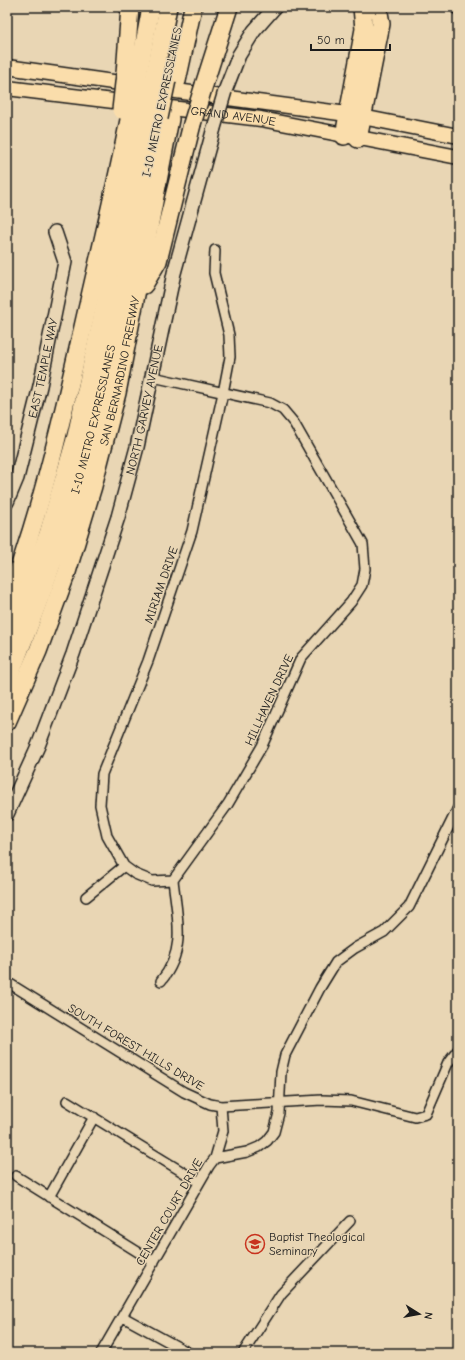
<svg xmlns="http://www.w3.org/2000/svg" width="465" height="1360" font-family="'Comic Neue',sans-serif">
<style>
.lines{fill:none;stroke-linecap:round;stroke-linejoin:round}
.street-casing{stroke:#1c1c1c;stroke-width:12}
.secondary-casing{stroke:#1c1c1c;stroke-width:16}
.primary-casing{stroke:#1c1c1c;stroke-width:17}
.highway-casing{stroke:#1c1c1c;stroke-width:20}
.street{stroke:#e9d6b4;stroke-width:9}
.secondary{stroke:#e9d6b4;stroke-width:13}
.primary{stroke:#faddab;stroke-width:14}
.highway{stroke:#faddab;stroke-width:17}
.secondary-bridge-casing{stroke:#1c1c1c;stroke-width:16;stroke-linecap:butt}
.highway-bridge-casing{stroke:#1c1c1c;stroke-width:20;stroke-linecap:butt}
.secondary-bridge{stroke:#e9d6b4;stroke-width:13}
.highway-bridge{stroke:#faddab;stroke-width:17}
.labels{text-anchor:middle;stroke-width:3;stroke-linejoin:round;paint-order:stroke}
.street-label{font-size:12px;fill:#1c1c1c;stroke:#e9d6b4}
.poi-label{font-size:12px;fill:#1c1c1c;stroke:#e9d6b4;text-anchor:start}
</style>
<rect width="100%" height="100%" fill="#e9d6b4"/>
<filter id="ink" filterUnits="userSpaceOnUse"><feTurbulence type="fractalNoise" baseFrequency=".025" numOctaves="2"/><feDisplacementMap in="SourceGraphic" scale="8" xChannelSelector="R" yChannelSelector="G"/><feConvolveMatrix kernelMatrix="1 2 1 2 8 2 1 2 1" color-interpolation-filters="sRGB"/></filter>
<g filter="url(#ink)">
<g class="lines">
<defs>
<path id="street" d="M 153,377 L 270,403 L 283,410 L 294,423 L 363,544 L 365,569 L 362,585 L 351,602 L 301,658 L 262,746 L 228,804 L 173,880 C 177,917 187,950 161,981
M 173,880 L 152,881 L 135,874 L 124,866 L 107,836 L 100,805 L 102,774 L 148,661 L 192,531 L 223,393 L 230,357 L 229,335 L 214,273 L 215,250
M 86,897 L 124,866
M 7,982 L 184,1092 L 210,1104 L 221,1106 L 322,1100 L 351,1101 L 415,1117 L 426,1114 L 448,1063 L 458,1050
M 67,1101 L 199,1182
M 215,1158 L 223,1131 L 221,1106
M 16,1176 L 154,1262
M 49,1197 L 94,1117
M 123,1317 L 189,1353
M 101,1353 L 209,1166 L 215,1158 L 247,1152 L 259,1147 L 267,1141 L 274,1132 L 279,1113 L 281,1072 L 285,1055 L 320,988 L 336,962 L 355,948 L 384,932 L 409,907 L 458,808
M 243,1353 L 281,1294 L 350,1221"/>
<g id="secondary">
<path d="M 457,7 L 458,8"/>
<path d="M 225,91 L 239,55 L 254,31 L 275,7"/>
<path id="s1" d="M 7,502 L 17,478 L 40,386 L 65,262 L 55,232"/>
<path id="s2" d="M 7,814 L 38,746 L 73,654 L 118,517 L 137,447 L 174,273 L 214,128"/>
</g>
<g id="primary">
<path d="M 7,67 L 134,85"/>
<path id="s3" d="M 7,88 L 261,119 L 458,157"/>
<path d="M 154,88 L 347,114 L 458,136"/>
</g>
<g id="highway">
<path d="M 125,74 L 130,7"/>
<path d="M 138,76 L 151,7"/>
<path d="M 154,79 L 168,7"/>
<path d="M 177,81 L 193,7"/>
<path d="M 204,85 L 229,7"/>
<path d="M 344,136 L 364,29 L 362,7"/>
<path d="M 358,139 L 381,24 L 378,7"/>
<path d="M 144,285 L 158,261 L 192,124"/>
<path d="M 7,601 C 41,513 62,419 83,327 C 99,257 116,186 130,115"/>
<path d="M 7,643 L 48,534 L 76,436 L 146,117"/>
<path id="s4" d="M 7,682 C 28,630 49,577 66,523 C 106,393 128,258 158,125"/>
<path id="s5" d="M 7,722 L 38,651 L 67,572 L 93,486 L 117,393 L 170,119"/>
</g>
</defs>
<use href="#street" class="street-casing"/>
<use href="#secondary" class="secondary-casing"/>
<use href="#primary" class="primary-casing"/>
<use href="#highway" class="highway-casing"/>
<use href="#street" class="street"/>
<use href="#secondary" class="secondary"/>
<use href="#primary" class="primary"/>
<use href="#highway" class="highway"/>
<defs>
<path id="secondary-bridge" d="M 214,128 L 225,91"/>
<path id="highway-bridge" d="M 121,110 L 125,74
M 130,115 L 138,76
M 146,117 L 154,79
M 159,118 L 167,80
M 192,124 L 204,85"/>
</defs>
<use href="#secondary-bridge" class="secondary-bridge-casing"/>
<use href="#highway-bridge" class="highway-bridge-casing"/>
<use href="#secondary-bridge" class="secondary-bridge"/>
<use href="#highway-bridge" class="highway-bridge"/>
</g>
</g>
<defs>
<symbol id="school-ring" viewBox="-11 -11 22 22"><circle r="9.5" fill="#e9d6b4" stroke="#c8321e" stroke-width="1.5"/><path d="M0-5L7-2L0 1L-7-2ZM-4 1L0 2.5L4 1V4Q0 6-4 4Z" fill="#c8321e"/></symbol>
</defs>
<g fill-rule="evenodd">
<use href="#school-ring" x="244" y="1233" width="22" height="22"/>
</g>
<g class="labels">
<g class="street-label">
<text transform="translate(162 102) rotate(-78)" y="4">I-10 METRO EXPRESSLANES</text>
<text dy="4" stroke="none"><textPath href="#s3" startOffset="228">GRAND AVENUE</textPath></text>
<text dy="4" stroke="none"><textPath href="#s1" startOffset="139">EAST TEMPLE WAY</textPath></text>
<text dy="4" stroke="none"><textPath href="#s5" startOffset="370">SAN BERNARDINO FREEWAY</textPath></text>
<text dy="4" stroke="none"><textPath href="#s2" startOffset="428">NORTH GARVEY AVENUE</textPath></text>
<text dy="4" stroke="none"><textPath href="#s4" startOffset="277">I-10 METRO EXPRESSLANES</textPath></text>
<text transform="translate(161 585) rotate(-71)" y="4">MIRIAM DRIVE</text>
<text transform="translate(269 700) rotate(-65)" y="4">HILLHAVEN DRIVE</text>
<text transform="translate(136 1047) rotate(31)" y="4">SOUTH FOREST HILLS DRIVE</text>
<text transform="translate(169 1212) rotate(-60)" y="4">CENTER COURT DRIVE</text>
</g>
<g class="poi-label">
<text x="269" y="1241">Baptist Theological<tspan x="269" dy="14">Seminary</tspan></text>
</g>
</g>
<rect width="465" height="1360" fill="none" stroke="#e9d6b4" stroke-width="24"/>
<rect x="12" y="12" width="441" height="1336" fill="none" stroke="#1c1c1c" stroke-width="1.5" filter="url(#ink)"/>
<g transform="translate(419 1314) rotate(101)" stroke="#e9d6b4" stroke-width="3" paint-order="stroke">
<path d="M0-3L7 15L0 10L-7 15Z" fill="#1c1c1c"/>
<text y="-6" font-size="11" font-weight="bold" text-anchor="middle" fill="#1c1c1c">N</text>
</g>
<path d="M311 44v6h79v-6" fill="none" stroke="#1c1c1c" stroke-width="2"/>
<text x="317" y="44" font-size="12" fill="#1c1c1c" stroke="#e9d6b4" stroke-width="3" paint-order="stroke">50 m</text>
</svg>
